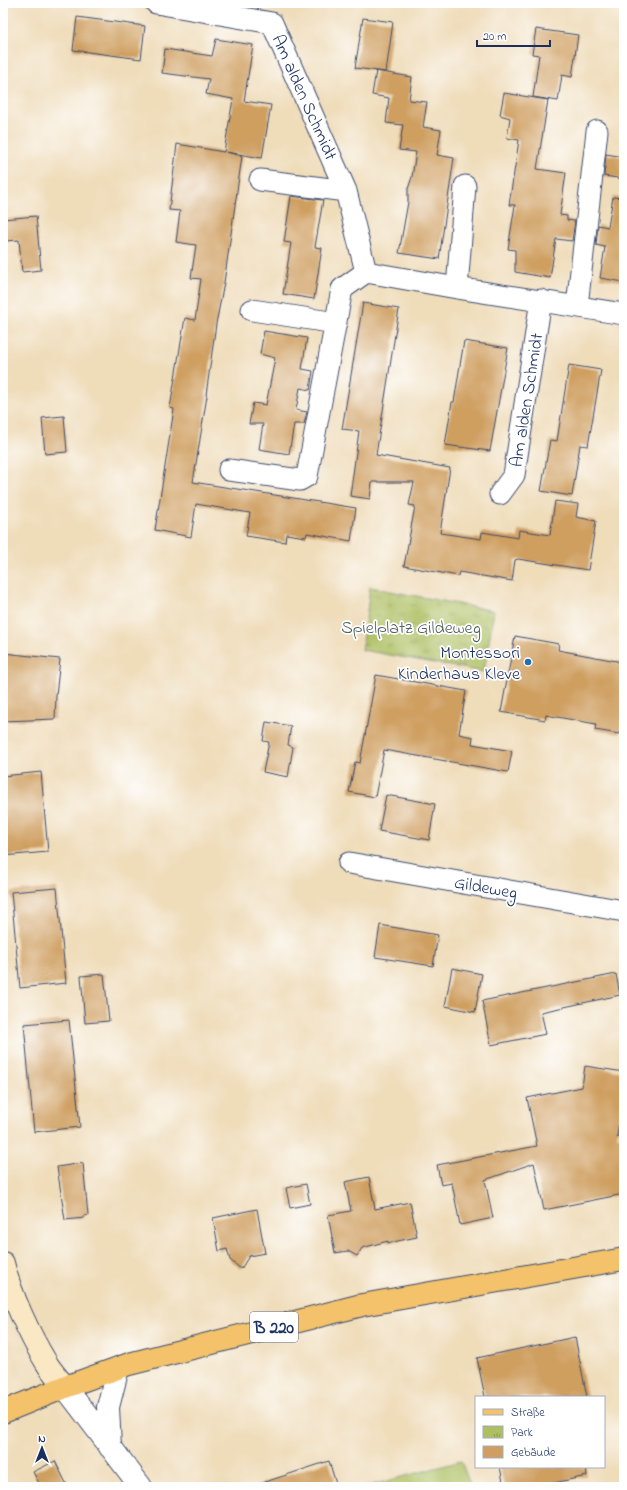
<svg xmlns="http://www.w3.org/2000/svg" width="627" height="1490" font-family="'Indie Flower',sans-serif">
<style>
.green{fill:#aebf62;stroke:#647760}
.park{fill:url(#park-tufts);stroke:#647760}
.building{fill:#cf9f61}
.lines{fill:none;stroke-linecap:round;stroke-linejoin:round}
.minor-casing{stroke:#3b496c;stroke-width:23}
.tertiary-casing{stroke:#3b496c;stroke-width:24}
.secondary-casing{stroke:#3b496c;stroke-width:24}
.primary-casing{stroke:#3b496c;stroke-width:24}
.minor{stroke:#fff;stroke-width:21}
.tertiary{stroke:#fff;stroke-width:22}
.secondary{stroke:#fae7c3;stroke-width:22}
.primary{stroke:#f3c26a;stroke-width:22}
.poi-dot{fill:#1f6fb2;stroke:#fff;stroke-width:1.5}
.labels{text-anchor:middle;stroke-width:3.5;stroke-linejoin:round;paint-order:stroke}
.shield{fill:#fff;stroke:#5f6d8e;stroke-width:1}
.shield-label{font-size:17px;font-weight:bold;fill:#1b2f5e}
.street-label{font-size:18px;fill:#1b2f5e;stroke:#fff}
.park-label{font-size:18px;fill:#4e615f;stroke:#fff}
.poi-label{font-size:18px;fill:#1b2f5e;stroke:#fff;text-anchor:end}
</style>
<defs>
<pattern id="park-tufts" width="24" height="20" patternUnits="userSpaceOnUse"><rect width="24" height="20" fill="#aebf62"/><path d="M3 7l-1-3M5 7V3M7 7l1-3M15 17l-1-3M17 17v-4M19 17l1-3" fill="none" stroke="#8d9c54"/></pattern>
</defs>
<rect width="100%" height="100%" fill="#fff"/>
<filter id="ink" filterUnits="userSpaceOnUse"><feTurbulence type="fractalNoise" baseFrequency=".025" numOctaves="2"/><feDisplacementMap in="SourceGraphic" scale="8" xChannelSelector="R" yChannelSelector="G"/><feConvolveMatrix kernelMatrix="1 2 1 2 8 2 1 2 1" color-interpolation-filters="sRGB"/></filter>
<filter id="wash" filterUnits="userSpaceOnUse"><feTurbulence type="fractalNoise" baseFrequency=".012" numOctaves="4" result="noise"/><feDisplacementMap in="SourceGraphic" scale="16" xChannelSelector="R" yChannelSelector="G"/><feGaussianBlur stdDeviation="0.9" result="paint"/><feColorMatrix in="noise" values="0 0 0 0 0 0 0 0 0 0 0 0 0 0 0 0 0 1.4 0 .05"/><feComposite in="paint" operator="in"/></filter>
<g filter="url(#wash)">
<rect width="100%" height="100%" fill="#efdcb9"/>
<path class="green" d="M 461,1461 L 471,1487 L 365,1487 Z"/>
<path class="park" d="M 370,587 L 494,611 L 484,672 L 362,650 Z"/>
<g id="blocks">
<path class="building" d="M 77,17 L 145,26 L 141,59 L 73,50 Z
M 363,18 L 393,22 L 386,72 L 355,68 Z
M 536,29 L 578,35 L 572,77 L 562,75 L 558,101 L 533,97 L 539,55 L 532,54 Z
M 216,39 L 253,45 L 244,101 L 271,105 L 262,158 L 226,152 L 242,156 L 224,283 L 216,324 L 206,395 L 207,396 L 193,482 L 356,508 L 351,541 L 307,533 L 306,537 L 286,534 L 285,542 L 246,536 L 250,513 L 196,504 L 191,537 L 155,530 L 174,409 L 170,408 L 185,318 L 195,320 L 201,279 L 191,278 L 196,245 L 176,242 L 180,211 L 169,210 L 177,144 L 224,152 L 233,99 L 206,94 L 209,79 L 162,73 L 165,49 L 212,56 Z
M 376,71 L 412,77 L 409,100 L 427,102 L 423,127 L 441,130 L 437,155 L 454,158 L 439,259 L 399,253 L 408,202 L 408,189 L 412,177 L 416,152 L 399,150 L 403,125 L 386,123 L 389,98 L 372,95 Z
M 504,93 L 548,100 L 537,169 L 566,173 L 560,215 L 567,216 L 567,220 L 575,221 L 572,241 L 556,239 L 550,278 L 515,272 L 515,250 L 508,249 L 515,205 L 509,205 L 519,140 L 507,138 L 510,118 L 500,115 Z
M 606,154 L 624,157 L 624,179 L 604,176 Z
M 291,196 L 323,200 L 315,247 L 322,248 L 314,299 L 283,294 L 291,243 L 284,242 Z
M 613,197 L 624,198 L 624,282 L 600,278 L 605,247 L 596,245 L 598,225 L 608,227 Z
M 36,216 L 41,270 L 22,272 L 19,240 L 5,241 L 3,219 Z
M 363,303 L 399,309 L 376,455 L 450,468 L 440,533 L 481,539 L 482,532 L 518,538 L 519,530 L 550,535 L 555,501 L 578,504 L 576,517 L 596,521 L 588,570 L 518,559 L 515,560 L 512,581 L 459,572 L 458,576 L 404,566 L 415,506 L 409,505 L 414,482 L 372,482 L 370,499 L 350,496 L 359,431 L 342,429 Z
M 264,331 L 307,338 L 302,369 L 313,371 L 310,390 L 300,388 L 296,410 L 307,412 L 304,424 L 294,424 L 289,454 L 259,449 L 263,424 L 249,424 L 253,403 L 266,405 L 275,358 L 260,354 Z
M 464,341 L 508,348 L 490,451 L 445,445 L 452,402 L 454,402 Z
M 569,365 L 601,370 L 588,446 L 580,445 L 572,496 L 541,491 L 550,440 L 557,441 Z
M 64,416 L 67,452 L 45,454 L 42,418 Z
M 515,636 L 559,644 L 558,650 L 622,662 L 621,667 L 624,668 L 624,708 L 619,734 L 595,730 L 596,724 L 546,715 L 545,720 L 501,712 Z
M 3,653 L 60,659 L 56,696 L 55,719 L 3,721 Z
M 376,675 L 466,691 L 459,734 L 473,737 L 472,744 L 512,751 L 508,772 L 384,750 L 375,797 L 349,792 L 355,762 L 360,763 Z
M 266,722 L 291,726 L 288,745 L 293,747 L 288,777 L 263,772 L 269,742 L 263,741 Z
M 41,772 L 48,852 L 3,856 L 3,776 Z
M 386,795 L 435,804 L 429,840 L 379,831 Z
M 57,888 L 66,983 L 20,988 L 11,892 Z
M 380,925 L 438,935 L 433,966 L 375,957 Z
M 452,968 L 482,974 L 475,1012 L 445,1006 Z
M 104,974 L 109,1021 L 85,1023 L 81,976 Z
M 616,974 L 620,995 L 541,1012 L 546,1034 L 491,1045 L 482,1001 Z
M 69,1020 L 80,1127 L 34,1132 L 24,1024 Z
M 585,1066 L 624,1072 L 624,1087 L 617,1137 L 624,1136 L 624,1194 L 544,1210 L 534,1163 L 485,1180 L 493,1218 L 460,1225 L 452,1183 L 441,1185 L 437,1165 L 537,1146 L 527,1098 L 582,1087 Z
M 83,1163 L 88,1215 L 84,1216 L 84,1218 L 65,1220 L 57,1167 Z
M 369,1177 L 375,1209 L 410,1202 L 417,1237 L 388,1243 L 388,1241 L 362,1248 L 357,1256 L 348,1251 L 335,1253 L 328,1215 L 351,1211 L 345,1182 Z
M 306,1184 L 310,1204 L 290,1208 L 286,1188 Z
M 257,1209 L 265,1253 L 249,1256 L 241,1269 L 230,1260 L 227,1249 L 219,1251 L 213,1218 Z
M 575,1337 L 587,1397 L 485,1397 L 477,1358 Z
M 55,1461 L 68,1487 L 41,1487 L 33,1472 Z
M 329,1461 L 337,1487 L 262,1487 L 262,1483 Z
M 500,1467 L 586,1467 L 587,1476 L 534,1487 L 504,1487 Z"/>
</g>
</g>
<g filter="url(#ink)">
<use href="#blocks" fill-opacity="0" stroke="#3b496c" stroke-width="1"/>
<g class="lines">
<defs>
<path id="minor" d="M 156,3 L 272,23 L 346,191 L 366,272 L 457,288 L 624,314
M 260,180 L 346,191
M 457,288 L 465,186
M 577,306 L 597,131
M 252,310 L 336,323
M 229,470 L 300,480 L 307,476 L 342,289 L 366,272
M 500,494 L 514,475 L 541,300
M 349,863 L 624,911"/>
<path id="tertiary" d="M 65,1387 L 141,1487
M 110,1447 L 108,1407 L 118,1368"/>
<path id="secondary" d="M 3,1263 C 10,1293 30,1336 46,1362 C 51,1371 59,1379 65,1387"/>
<path id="primary" d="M 3,1412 L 65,1387 L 129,1364 L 362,1305 L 624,1259"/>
</defs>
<use href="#minor" class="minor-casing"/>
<use href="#tertiary" class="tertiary-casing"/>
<use href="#secondary" class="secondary-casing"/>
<use href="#primary" class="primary-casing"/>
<use href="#minor" class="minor"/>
<use href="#tertiary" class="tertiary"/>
<use href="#secondary" class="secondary"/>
<use href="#primary" class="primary"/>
</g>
</g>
<circle class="poi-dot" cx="528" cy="662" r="4"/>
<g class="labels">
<rect class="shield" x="250" y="1312" width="48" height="30" rx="3"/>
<g class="shield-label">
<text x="274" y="1333">B 220</text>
</g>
<g class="street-label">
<text transform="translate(305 97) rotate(66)" y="6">Am alden Schmidt</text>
<text transform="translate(526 400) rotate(-81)" y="6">Am alden Schmidt</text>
<text transform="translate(486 887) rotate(10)" y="6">Gildeweg</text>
</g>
<g class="park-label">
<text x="411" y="633">Spielplatz Gildeweg</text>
</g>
<g class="poi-label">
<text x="520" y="658">Montessori<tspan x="520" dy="21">Kinderhaus Kleve</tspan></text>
</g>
</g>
<rect width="627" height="1490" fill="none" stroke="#fff" stroke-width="16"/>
<rect x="475" y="1396" width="130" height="72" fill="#ffffff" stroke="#a4acbf"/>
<rect x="483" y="1409" width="20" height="6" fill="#f3c26a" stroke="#a4acbf"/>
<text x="511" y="1416" font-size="12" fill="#1b2f5e">Straße</text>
<rect x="483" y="1426" width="20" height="12" fill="url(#park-tufts)" stroke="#a4acbf"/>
<text x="511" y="1436" font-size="12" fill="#1b2f5e">Park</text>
<rect x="483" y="1446" width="20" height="12" fill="#cf9f61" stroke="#a4acbf"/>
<text x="511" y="1456" font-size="12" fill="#1b2f5e">Gebäude</text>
<g transform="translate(42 1448)" stroke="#ffffff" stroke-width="3" paint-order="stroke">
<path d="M0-3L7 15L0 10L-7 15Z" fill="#1b2f5e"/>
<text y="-6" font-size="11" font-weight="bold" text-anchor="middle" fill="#1b2f5e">N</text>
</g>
<path d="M477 40v6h73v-6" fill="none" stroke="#1b2f5e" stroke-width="2"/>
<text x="483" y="40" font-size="12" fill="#1b2f5e" stroke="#ffffff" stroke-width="3" paint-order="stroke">20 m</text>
</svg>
